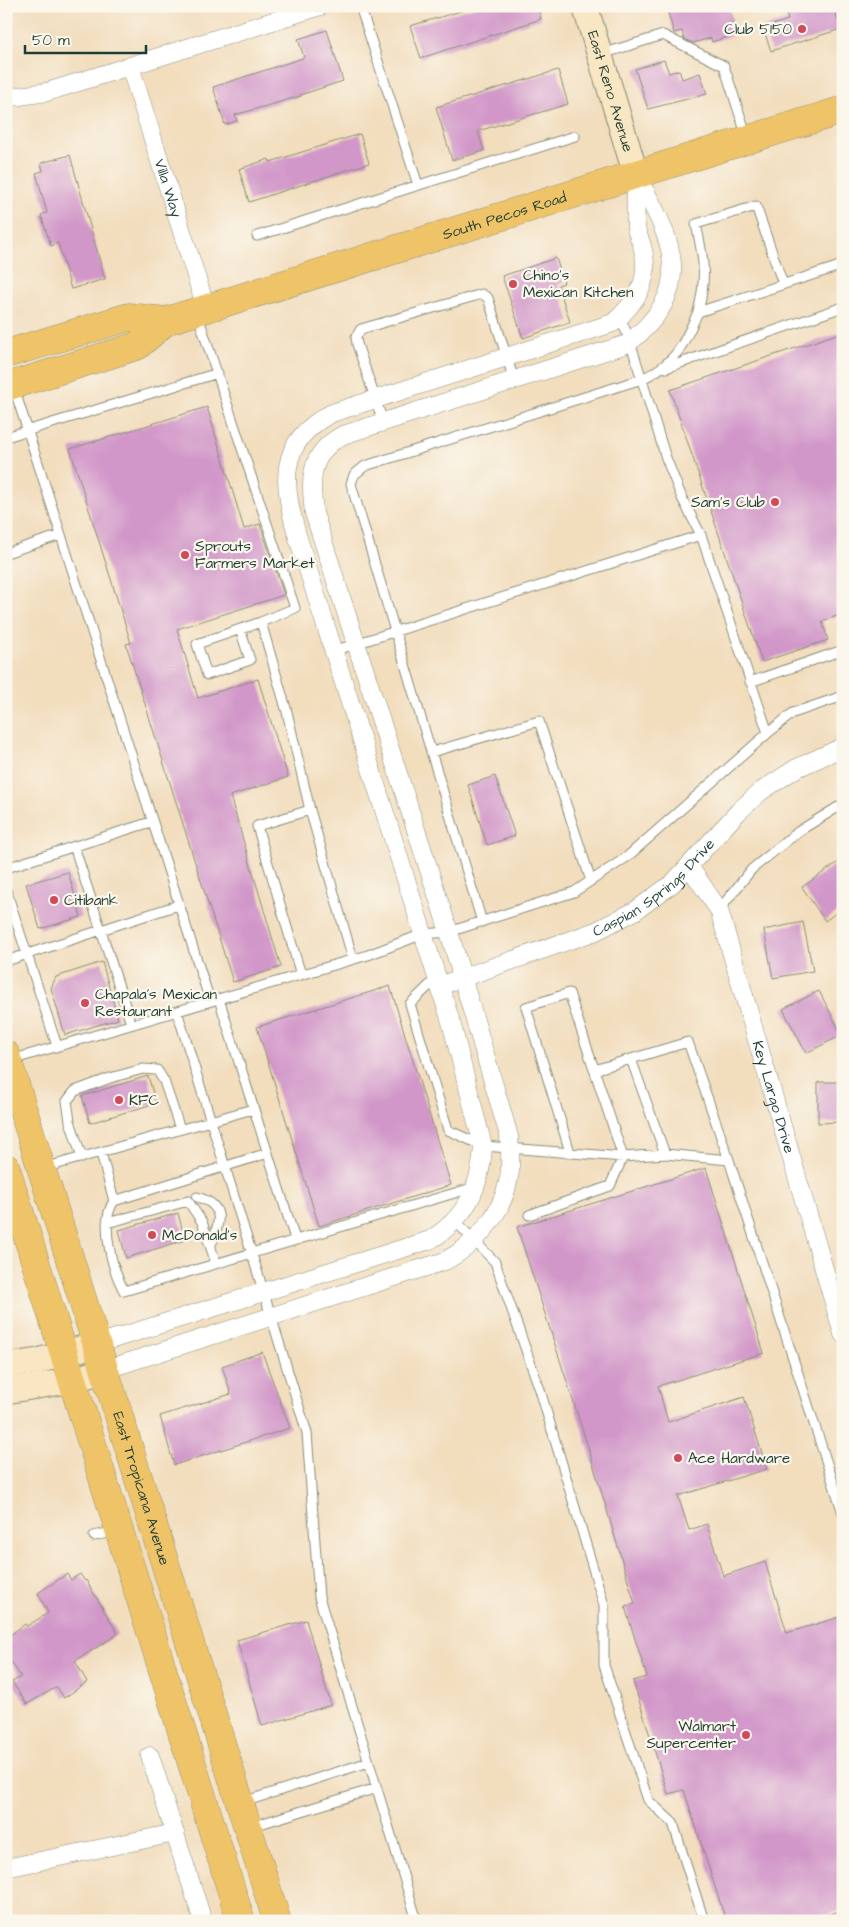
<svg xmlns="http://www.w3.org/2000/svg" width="849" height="1927" font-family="'Architects Daughter',sans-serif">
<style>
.building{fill:#d197c9}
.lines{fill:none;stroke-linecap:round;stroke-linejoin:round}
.lane-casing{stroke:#888d78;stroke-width:11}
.street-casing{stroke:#888d78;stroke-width:19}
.secondary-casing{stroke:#888d78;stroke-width:27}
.primary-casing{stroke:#888d78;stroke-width:29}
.lane{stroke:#fff;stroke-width:9}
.street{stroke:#fff;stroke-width:18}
.secondary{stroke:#f9e7c3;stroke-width:25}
.primary{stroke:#efc469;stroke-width:28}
.poi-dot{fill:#d1495b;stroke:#fbf7ec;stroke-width:2}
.labels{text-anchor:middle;stroke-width:4.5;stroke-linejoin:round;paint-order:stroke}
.poi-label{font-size:15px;fill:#1f3d34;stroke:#fbf7ec;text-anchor:start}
.street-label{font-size:15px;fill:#1f3d34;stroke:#fbf7ec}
</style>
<rect width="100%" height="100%" fill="#fbf7ec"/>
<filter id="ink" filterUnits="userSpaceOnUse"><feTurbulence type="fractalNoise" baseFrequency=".02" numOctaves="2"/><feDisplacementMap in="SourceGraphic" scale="10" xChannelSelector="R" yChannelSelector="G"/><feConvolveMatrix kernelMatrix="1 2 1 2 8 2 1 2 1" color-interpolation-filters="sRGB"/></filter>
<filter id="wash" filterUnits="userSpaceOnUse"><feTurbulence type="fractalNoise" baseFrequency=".0096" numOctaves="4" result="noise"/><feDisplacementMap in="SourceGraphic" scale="20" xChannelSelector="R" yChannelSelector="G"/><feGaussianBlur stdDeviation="1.12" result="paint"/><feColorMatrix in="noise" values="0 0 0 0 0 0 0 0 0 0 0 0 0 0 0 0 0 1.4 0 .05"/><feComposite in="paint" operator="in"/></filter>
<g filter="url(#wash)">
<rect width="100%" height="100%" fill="#f2ddbd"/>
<g id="blocks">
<path class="building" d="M 478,6 L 537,6 L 541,19 L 421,58 L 410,26 Z
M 666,6 L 728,6 L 737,34 L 712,42 L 711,38 L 693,43 L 684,39 L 682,31 L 674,33 Z
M 784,6 L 833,6 L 841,29 L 771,51 L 763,28 L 788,20 Z
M 327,30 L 343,81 L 300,95 L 301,96 L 235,115 L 237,121 L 225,125 L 213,87 L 303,58 L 304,57 L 298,39 Z
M 664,60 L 669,73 L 679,70 L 682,79 L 700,73 L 707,94 L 648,109 L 635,69 Z
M 558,70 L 568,104 L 478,131 L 484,151 L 452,160 L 436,107 Z
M 360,134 L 369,163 L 249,202 L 239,169 L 269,159 L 270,162 Z
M 70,155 L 105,279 L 71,289 L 58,243 L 51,246 L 41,215 L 47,213 L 36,173 L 43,171 L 41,163 Z
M 556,258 L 564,283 L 558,285 L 570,322 L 523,338 L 502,276 Z
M 843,332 L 843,614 L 822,621 L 828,640 L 762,662 L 670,390 Z
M 207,407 L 244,529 L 260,524 L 284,595 L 177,629 L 198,698 L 258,679 L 288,777 L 230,796 L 281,967 L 233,982 L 126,644 L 131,643 L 70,449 Z
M 495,776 L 515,836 L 487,845 L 468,785 Z
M 843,859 L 843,908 L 825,921 L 802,887 Z
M 68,872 L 81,917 L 40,929 L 26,884 Z
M 803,922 L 813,971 L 773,978 L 764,930 Z
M 102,962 L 118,1019 L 65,1035 L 51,988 L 56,977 Z
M 390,986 L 451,1185 L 319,1226 L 257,1027 Z
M 819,991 L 842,1035 L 806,1053 L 783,1009 Z
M 148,1076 L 156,1103 L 90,1123 L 82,1096 Z
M 818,1082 L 843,1082 L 843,1122 L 818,1123 Z
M 706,1168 L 764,1353 L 658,1386 L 668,1422 L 744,1397 L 767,1469 L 678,1496 L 689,1530 L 707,1524 L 723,1576 L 765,1562 L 787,1633 L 843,1616 L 843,1910 L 808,1921 L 726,1921 L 684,1790 L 668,1794 L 633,1681 L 647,1677 L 625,1607 L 635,1604 L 588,1447 L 517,1227 Z
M 178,1213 L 185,1240 L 126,1258 L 119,1230 Z
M 262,1352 L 290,1428 L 174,1465 L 160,1416 L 231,1394 L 222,1366 Z
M 67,1574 L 71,1580 L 80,1574 L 85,1581 L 86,1580 L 118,1634 L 75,1661 L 87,1682 L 64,1698 L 57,1687 L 27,1704 L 12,1682 L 21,1677 L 6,1654 L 6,1638 L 25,1624 L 27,1626 L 48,1613 L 38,1593 Z
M 306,1620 L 331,1705 L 262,1726 L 237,1640 Z"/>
</g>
</g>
<g filter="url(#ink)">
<use href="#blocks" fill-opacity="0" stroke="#888d78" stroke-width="1"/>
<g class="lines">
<defs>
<path id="lane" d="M 360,6 L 418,185
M 602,54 L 663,35 L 724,66 L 747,137
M 257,236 L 575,136
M 698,312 C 707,277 704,260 696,224 L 756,206 L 783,284
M 197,313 L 295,608 L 261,622
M 666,368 L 843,307
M 14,388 L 210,1001
M 383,422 L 357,344 L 356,337 L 361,329 L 482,294 L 488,298 L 514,380
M 6,437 L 218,373
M 6,553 L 61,535
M 240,629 L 250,660 L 207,675 L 197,644 L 261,622 L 287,712 L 310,810
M 333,651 L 701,535
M 750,682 L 843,650
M 768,733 L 793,713 L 843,696
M 432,752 L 539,721 L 591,881
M 74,846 L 131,1024
M 6,868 L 151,822
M 6,890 L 57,1046
M 719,910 L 752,869 L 799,831 L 843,804
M 482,922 L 351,484 L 354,475 L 365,466 L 642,379 C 676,363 683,346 698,312 L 843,265
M 6,961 L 178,905
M 301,975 L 257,826 L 310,810 L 353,959
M 437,978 L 410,1004 L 448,1130 L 483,1146 L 623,1157 L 665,1154 L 729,1160 L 843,1513
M 219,999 L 295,1239
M 177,1011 L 307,1433 L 319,1597 L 417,1921
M 631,1059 L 665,1154
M 11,1060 L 368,955 L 423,934 L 449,932 L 574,892 L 627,857 L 768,733 L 701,535 L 682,498 L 666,458 L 630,341 L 620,317
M 594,1070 L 688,1042 L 729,1160
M 101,1153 L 114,1201
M 268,1153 L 114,1201 C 99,1222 112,1269 124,1291 L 475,1187
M 82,1158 L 70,1121 L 67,1101 L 75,1091 L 110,1078 L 143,1069 L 157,1070 L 164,1081 L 180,1129
M 44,1168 L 253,1109
M 197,1197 C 226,1205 220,1223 211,1245
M 529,1215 L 610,1186 L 623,1157 L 569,993 L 526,1007 L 570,1152
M 455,1221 L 495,1262 L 540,1390 L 604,1605 L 604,1665 L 648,1800 L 673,1823 L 704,1921
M 107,1223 L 188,1201 L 202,1222 L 216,1263
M 94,1536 L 116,1531
M 243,1802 L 369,1762
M 250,1827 L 377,1788"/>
<g id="street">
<path id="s1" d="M 130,66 L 206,308"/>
<path d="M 6,98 L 47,92 L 321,6"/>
<path id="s2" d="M 689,866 L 719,910 L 843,1334"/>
<path id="s3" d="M 439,986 L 596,931 L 635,911 L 673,883 L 738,812 L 760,792 L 795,769 L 843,747"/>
<path d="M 97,1344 L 430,1240 C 466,1218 481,1187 483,1146 L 451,1022 L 298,538 C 283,486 275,442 332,413 L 613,323 C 636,303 651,281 643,250 C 642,242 637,235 636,228 C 635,211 636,194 636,178"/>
<path d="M 104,1370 L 445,1261 C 475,1245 501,1216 508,1182 C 512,1167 510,1151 509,1136 L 449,932 L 314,513 C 310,479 309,453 343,435 L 627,344 C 698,289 673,240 636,175"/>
<path d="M 150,1756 L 203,1921"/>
<path d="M 6,1868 L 175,1833"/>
</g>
<g id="secondary">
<path id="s4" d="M 585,6 L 636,175"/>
<path d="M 6,1366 L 38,1361 L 97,1344"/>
<path d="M 6,1391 L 74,1380 L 104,1370"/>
</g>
<g id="primary">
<path id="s5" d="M 6,354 L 129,317 L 166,321 L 843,110"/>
<path d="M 6,387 L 137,346 L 166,321"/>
<path id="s6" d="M 6,1055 L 277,1921"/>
<path d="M 6,1168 L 241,1921"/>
</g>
</defs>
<use href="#lane" class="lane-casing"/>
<use href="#street" class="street-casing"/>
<use href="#secondary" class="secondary-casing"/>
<use href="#primary" class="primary-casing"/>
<use href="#lane" class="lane"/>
<use href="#street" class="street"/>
<use href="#secondary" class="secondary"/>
<use href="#primary" class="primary"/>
</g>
</g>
<g class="poi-dot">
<circle cx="802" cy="29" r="5"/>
<circle cx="513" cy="284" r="5"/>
<circle cx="775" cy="502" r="5"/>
<circle cx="185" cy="555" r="5"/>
<circle cx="54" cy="900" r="5"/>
<circle cx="85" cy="1003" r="5"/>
<circle cx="119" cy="1100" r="5"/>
<circle cx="152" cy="1235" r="5"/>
<circle cx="678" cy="1458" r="5"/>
<circle cx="746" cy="1735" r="5"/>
</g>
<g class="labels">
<g class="poi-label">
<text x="792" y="34" text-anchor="end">Club 5150</text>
<text x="523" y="280">Chino's<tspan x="523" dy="17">Mexican Kitchen</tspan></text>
<text x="765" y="507" text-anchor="end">Sam's Club</text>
<text x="195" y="551">Sprouts<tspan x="195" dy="17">Farmers Market</tspan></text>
<text x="64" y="905">Citibank</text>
<text x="95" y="999">Chapala's Mexican<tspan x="95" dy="17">Restaurant</tspan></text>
<text x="129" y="1105">KFC</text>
<text x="162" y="1240">McDonald's</text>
<text x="688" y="1463">Ace Hardware</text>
<text x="736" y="1731" text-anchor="end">Walmart<tspan x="736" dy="17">Supercenter</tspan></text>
</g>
<g class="street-label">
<text dy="5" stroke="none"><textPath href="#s4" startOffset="89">East Reno Avenue</textPath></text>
<text dy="5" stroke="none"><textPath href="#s1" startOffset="128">Villa Way</textPath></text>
<text dy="5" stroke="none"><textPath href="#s5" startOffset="520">South Pecos Road</textPath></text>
<text dy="5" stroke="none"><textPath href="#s3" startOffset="239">Caspian Springs Drive</textPath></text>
<text dy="5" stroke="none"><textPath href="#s2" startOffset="248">Key Largo Drive</textPath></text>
<text dy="5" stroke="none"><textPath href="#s6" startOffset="454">East Tropicana Avenue</textPath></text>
</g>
</g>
<rect width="849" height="1927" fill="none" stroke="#fbf7ec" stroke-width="25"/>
<path d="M25 45v8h121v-8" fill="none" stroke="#1f3d34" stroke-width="2.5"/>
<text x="32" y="45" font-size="15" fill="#1f3d34" stroke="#fbf7ec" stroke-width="4" paint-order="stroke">50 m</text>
</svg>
